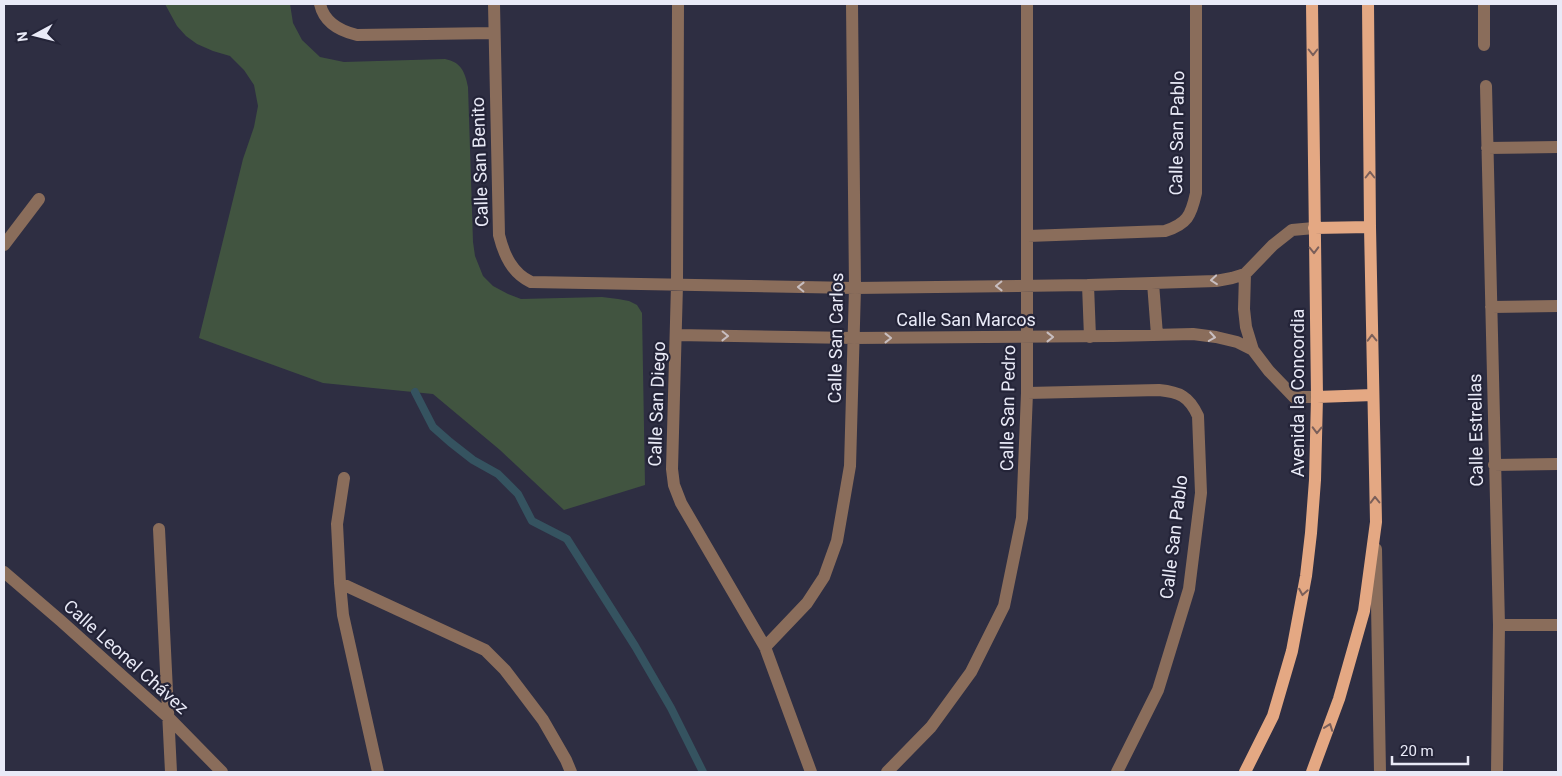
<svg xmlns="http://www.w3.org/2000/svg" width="1562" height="776" font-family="Roboto,sans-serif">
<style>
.green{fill:#415440}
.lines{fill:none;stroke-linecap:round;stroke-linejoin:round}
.stream{stroke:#355360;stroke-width:8}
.minor{stroke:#8a6d5b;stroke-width:12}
.major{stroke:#e4a883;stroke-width:12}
.oneway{stroke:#7a5f5a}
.oneway2{stroke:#c8bec0}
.labels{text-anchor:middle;stroke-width:4.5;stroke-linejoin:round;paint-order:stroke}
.street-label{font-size:18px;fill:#e9eaf7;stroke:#242438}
</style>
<rect width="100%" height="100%" fill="#2e2e42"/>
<path class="green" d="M 165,4 L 290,4 L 293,23 L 302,40 L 320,57 L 344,62 L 445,59 C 461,62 465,72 468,87 L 473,242 L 475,256 L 483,276 L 493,286 L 508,294 L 521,299 L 602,297 L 618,299 L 629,301 L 637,305 L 642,313 L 645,485 L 564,510 L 500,450 L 433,394 L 323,383 L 199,338 L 243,159 L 254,127 L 258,106 L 254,85 L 244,70 L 230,56 L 213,51 L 197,44 L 186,36 L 177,26 Z"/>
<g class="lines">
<path class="stream" d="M 415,392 L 433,427 L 450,442 L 473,460 L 498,474 L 518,494 L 532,521 L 567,539 L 635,646 L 671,708 L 703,772"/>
<path class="minor" d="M 320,4 C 324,22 340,31 357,35 L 494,33
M 494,4 L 499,235 C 504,255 512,273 531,282 L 855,288 L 1088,285 L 1216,281 L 1232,278 L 1245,274 L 1273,245 L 1292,230 L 1314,228
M 678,4 L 677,285 L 672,469 L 674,485 L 681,503 L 765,647 L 811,772
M 1484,4 L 1484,45
M 1486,86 L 1499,625 L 1497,772
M 1487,148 L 1558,147
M 1028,236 L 1165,231 C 1187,224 1191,216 1196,193 L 1196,4
M 4,245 L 39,199
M 1245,274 L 1244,309 L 1246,327 L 1253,350
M 1153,283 L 1157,335
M 1088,285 L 1090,337
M 1491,307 L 1558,306
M 676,335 L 854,338 L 1113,336 L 1193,334 L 1216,337 L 1237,342 L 1253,350 L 1269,371 L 1294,397 L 1317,397
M 1027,393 L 1159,390 C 1179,392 1189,396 1198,416 L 1201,493 L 1189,589 L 1158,690 L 1117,772
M 1494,465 L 1558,464
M 344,478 L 337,524 L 340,583 L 343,615 L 378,772
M 159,529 L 171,772
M 1376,549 L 1380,772
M 4,572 L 61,621 L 169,718 L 222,772
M 340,583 L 485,650 L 505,670 L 543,720 L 566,760 L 571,772
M 1499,625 L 1558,625
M 765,647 L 807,603 L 824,577 L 837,541 L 850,466 L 855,288 L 852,4
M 887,772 L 931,727 L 971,672 L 1004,606 L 1022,518 L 1027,393 L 1027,4"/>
<path class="major" d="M 1314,228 L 1370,227
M 1317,397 L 1373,395
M 1245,772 L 1273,716 L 1292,651 L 1306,576 L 1311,533 L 1315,480 L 1317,397 L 1312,4
M 1312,772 L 1339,699 L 1364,611 L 1376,522 L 1370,227 L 1368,4"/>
</g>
<defs><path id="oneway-chevron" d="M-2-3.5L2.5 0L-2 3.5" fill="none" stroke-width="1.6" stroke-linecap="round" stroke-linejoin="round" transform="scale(1.25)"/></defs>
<g class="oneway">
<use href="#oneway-chevron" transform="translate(1313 52) rotate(90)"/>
<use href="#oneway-chevron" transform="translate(1370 175) rotate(-90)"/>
<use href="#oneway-chevron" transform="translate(1314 250) rotate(89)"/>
<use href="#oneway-chevron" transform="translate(1372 338) rotate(-91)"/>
<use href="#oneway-chevron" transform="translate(1317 430) rotate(91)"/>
<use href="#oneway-chevron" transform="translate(1375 500) rotate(-91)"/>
<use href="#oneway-chevron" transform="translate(1303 592) rotate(100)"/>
<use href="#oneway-chevron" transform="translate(1329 727) rotate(-70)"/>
</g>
<g class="oneway2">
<use href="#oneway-chevron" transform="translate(1214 280) rotate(175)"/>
<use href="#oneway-chevron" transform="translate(999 286) rotate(179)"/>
<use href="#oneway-chevron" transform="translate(801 287) rotate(-179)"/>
<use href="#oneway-chevron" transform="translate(725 336) rotate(1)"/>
<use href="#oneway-chevron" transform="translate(1050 337)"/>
<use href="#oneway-chevron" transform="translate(1212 337) rotate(9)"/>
<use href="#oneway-chevron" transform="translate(888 338)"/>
</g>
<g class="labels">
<g class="street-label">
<text transform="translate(1177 133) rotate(-89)" y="6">Calle San Pablo</text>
<text transform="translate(480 162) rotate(-92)" y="6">Calle San Benito</text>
<text x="966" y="326">Calle San Marcos</text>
<text transform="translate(836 338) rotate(-89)" y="6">Calle San Carlos</text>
<text transform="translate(1298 393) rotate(-90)" y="6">Avenida la Concordia</text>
<text transform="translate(657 404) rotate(-88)" y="6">Calle San Diego</text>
<text transform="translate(1008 408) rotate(-89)" y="6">Calle San Pedro</text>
<text transform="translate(1476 430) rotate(-91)" y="6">Calle Estrellas</text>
<text transform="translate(1174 537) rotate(-83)" y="6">Calle San Pablo</text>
<text transform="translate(126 657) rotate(42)" y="6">Calle Leonel Chávez</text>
</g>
</g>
<rect width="1562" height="776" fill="none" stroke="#e9eaf7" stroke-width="10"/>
<g transform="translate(35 35) rotate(263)" stroke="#242438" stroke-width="4" paint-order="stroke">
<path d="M0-4L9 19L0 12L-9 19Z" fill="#e9eaf7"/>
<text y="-8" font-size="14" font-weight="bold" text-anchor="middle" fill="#e9eaf7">N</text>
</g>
<path d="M1392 756v8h76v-8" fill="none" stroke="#e9eaf7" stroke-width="2.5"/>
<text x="1400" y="756" font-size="15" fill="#e9eaf7" stroke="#242438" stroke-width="4" paint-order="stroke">20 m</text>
</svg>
